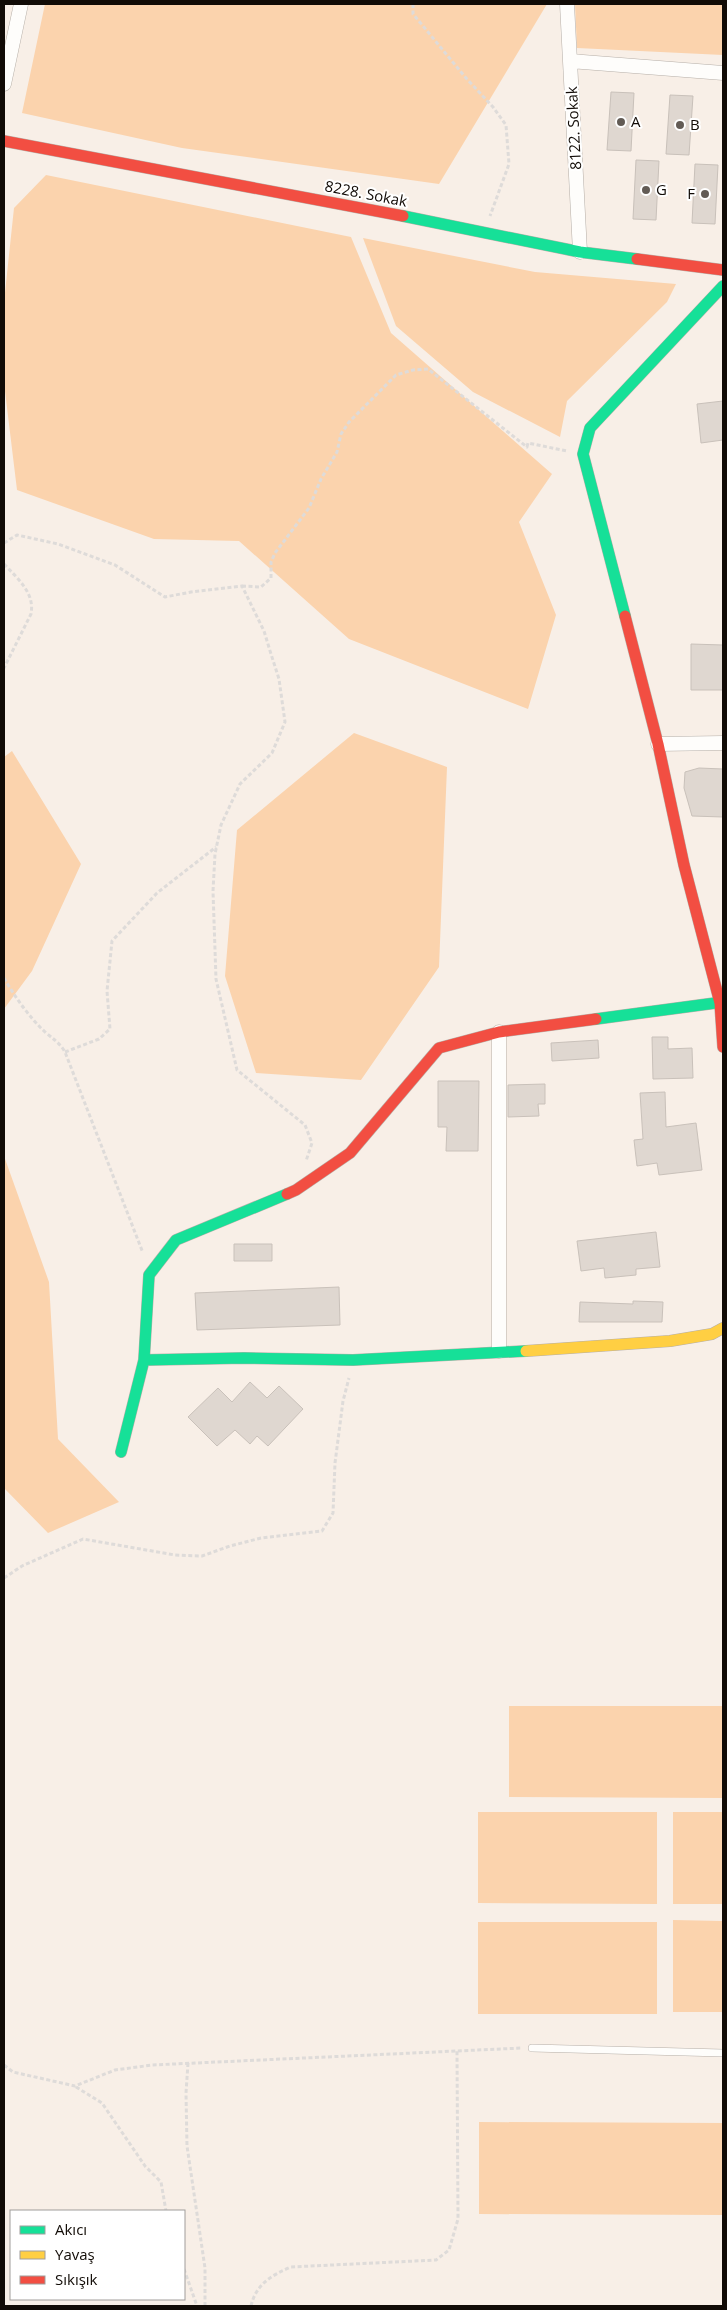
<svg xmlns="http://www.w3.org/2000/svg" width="727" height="2310" font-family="'Open Sans',sans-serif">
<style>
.green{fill:#fbd3ad}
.building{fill:#dfd7d0;stroke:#c9c1ba}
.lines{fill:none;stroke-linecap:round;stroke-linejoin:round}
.lane-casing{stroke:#b6afa8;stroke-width:8}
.street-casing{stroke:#b6afa8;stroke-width:15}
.fast-casing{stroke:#b6afa8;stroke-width:12}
.slow-casing{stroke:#b6afa8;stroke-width:12}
.jam-casing{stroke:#b6afa8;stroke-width:12}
.path{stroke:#dedbd9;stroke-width:3;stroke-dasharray:4 2.5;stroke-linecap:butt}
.lane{stroke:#fefdfb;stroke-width:7}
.street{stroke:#fefdfb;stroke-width:14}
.fast{stroke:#16e098;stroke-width:11}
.slow{stroke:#ffcf43;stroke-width:11}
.jam{stroke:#f24e42;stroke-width:11}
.poi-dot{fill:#625b55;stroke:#fff;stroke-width:2}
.labels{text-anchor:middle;stroke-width:4;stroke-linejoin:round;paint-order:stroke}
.poi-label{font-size:15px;fill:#110b06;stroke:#fff;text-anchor:start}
.street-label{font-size:15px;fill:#110b06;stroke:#fff}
</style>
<rect width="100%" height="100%" fill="#f8efe7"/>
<path class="green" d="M 45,4 L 547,4 L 439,184 L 182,148 L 22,113 Z
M 575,4 L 723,4 L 723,55 L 577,48 Z
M 46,175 L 351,237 L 391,333 L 552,474 L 519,522 L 556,615 L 528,709 L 349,639 L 239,541 L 154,539 L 17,490 L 4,383 L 4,302 L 14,208 Z
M 363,238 L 535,272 L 676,284 L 667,302 L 567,401 L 560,437 L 473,392 L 396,326 Z
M 354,733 L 447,767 L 439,967 L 361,1080 L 256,1073 L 225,976 L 237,830 Z
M 12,751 L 81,864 L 32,971 L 4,1009 L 4,757 Z
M 4,1156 L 49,1282 L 58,1439 L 119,1502 L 48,1533 L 4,1488 Z
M 509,1706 L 723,1706 L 723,1798 L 509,1797 Z
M 478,1812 L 657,1812 L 657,1904 L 478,1903 Z
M 673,1812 L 723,1812 L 723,1904 L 673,1904 Z
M 673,1920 L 723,1921 L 723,2012 L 673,2012 Z
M 478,1922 L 657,1922 L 657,2014 L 478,2014 Z
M 479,2122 L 723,2123 L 723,2215 L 479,2214 Z"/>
<path class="building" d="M 611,92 L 634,93 L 631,151 L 607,150 Z
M 670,95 L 693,96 L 689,155 L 666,154 Z
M 636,160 L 659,161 L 656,220 L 633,219 Z
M 695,164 L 718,165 L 715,224 L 692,223 Z
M 723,401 L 723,440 L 701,443 L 697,404 Z
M 691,644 L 723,645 L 723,690 L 691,690 Z
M 699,768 L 723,769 L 723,817 L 692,816 L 684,788 L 685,772 Z
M 652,1037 L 668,1037 L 668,1049 L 692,1048 L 693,1078 L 653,1079 Z
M 598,1040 L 599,1058 L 552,1061 L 551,1043 Z
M 438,1081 L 479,1081 L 478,1151 L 446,1151 L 447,1127 L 438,1127 Z
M 545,1084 L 545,1104 L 538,1104 L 539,1116 L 508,1117 L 508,1085 Z
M 665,1092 L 666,1127 L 696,1123 L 702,1170 L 659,1175 L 657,1163 L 637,1166 L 634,1140 L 643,1139 L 640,1093 Z
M 656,1232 L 660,1267 L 636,1269 L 636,1275 L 605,1278 L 604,1268 L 581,1271 L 577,1241 Z
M 234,1244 L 272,1244 L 272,1261 L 234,1261 Z
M 339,1287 L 340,1325 L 197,1330 L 195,1293 Z
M 633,1301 L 663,1302 L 662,1322 L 579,1322 L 580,1302 L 633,1304 Z
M 250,1382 L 267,1398 L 279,1386 L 303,1409 L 268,1446 L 257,1436 L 250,1444 L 235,1430 L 217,1446 L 188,1417 L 218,1388 L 232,1402 Z"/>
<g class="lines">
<defs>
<path id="lane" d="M 532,2048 L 723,2053"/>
<path id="street" d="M 567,4 L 580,252
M 570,61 L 723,73
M 4,84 L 21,4
M 658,744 L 723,743
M 499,1351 L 499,1032"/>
<path id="fast" d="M 403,216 L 580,252 L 637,259
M 625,616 L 583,454 L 590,428 L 723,286
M 596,1019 L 723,1002
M 144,1360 L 244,1358 L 353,1360 L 526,1351
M 121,1452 L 144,1360 L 149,1275 L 176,1240 L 287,1194"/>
<path id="slow" d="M 526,1351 L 670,1341 L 712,1334 L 723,1328"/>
<path id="jam" d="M 4,141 L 403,216
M 637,259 L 723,270
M 625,616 L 658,744 L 684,865 L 720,1003 L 723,1047
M 287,1194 L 296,1190 L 350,1153 L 439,1048 L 499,1032 L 596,1019"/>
</defs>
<use href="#lane" class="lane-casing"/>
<use href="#street" class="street-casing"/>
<use href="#fast" class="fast-casing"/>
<use href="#slow" class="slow-casing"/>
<use href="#jam" class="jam-casing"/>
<path class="path" d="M 413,4 L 413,14 L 466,78 L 493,107 L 506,125 L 509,164 L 490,216
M 4,543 L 17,535 L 58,544 L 115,565 L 165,597 L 191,592 L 242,586 L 264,631 L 271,654 L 279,679 L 285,722 L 272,753 L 240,784 L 221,825 L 215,854 L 213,891 L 216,979 L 237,1070 L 305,1125 L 312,1143 L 306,1161
M 4,564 C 18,579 35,593 31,614 L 4,668
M 242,586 L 261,587 L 271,578 L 271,562 L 275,553 L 309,508 L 321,479 L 337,452 L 341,434 L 349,422 L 396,375 L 413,370 L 428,369 L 527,447 L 528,443 L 567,451
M 4,978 C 15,997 29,1017 45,1032 C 53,1039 60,1043 65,1052 L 143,1253
M 65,1052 L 99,1039 L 110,1029 L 107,991 L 112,941 L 157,893 L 216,847
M 4,1578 L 22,1566 L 83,1539 L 175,1555 L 202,1556 L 230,1546 L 261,1538 L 322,1531 L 333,1513 L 335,1463 L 343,1401 L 349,1378
M 188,2063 L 186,2093 L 187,2146 L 205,2268 L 205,2306
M 4,2065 L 13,2072 L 75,2086 L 115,2070 L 152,2065 L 522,2048
M 76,2087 L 102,2103 L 145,2166 L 161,2182 L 166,2211
M 184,2269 L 197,2306
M 251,2306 C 256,2284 272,2275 291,2267 L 436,2260 L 449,2250 L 458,2219 L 457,2051"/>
<use href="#lane" class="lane"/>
<use href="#street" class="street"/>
<use href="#fast" class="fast"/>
<use href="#slow" class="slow"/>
<use href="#jam" class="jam"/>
</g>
<g class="poi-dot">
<circle cx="621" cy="122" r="5"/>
<circle cx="680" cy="125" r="5"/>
<circle cx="646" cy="190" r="5"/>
<circle cx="705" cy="194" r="5"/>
</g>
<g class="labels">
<g class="poi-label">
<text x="631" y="127">A</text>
<text x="690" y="130">B</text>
<text x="656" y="195">G</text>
<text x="695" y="199" text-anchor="end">F</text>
</g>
<g class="street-label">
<text transform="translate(574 128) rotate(-93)" y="5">8122. Sokak</text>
<text transform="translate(366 194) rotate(11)" y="5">8228. Sokak</text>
</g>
</g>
<rect width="727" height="2310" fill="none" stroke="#110b06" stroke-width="10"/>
<rect x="10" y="2210" width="175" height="90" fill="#ffffff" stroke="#a09d9b"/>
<rect x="20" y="2226" width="25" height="8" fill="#16e098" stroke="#a09d9b"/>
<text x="55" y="2235" font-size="15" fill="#110b06">Akıcı</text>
<rect x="20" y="2251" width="25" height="8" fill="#ffcf43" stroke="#a09d9b"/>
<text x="55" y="2260" font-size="15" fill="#110b06">Yavaş</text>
<rect x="20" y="2276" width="25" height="8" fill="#f24e42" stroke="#a09d9b"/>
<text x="55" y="2285" font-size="15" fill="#110b06">Sıkışık</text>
</svg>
